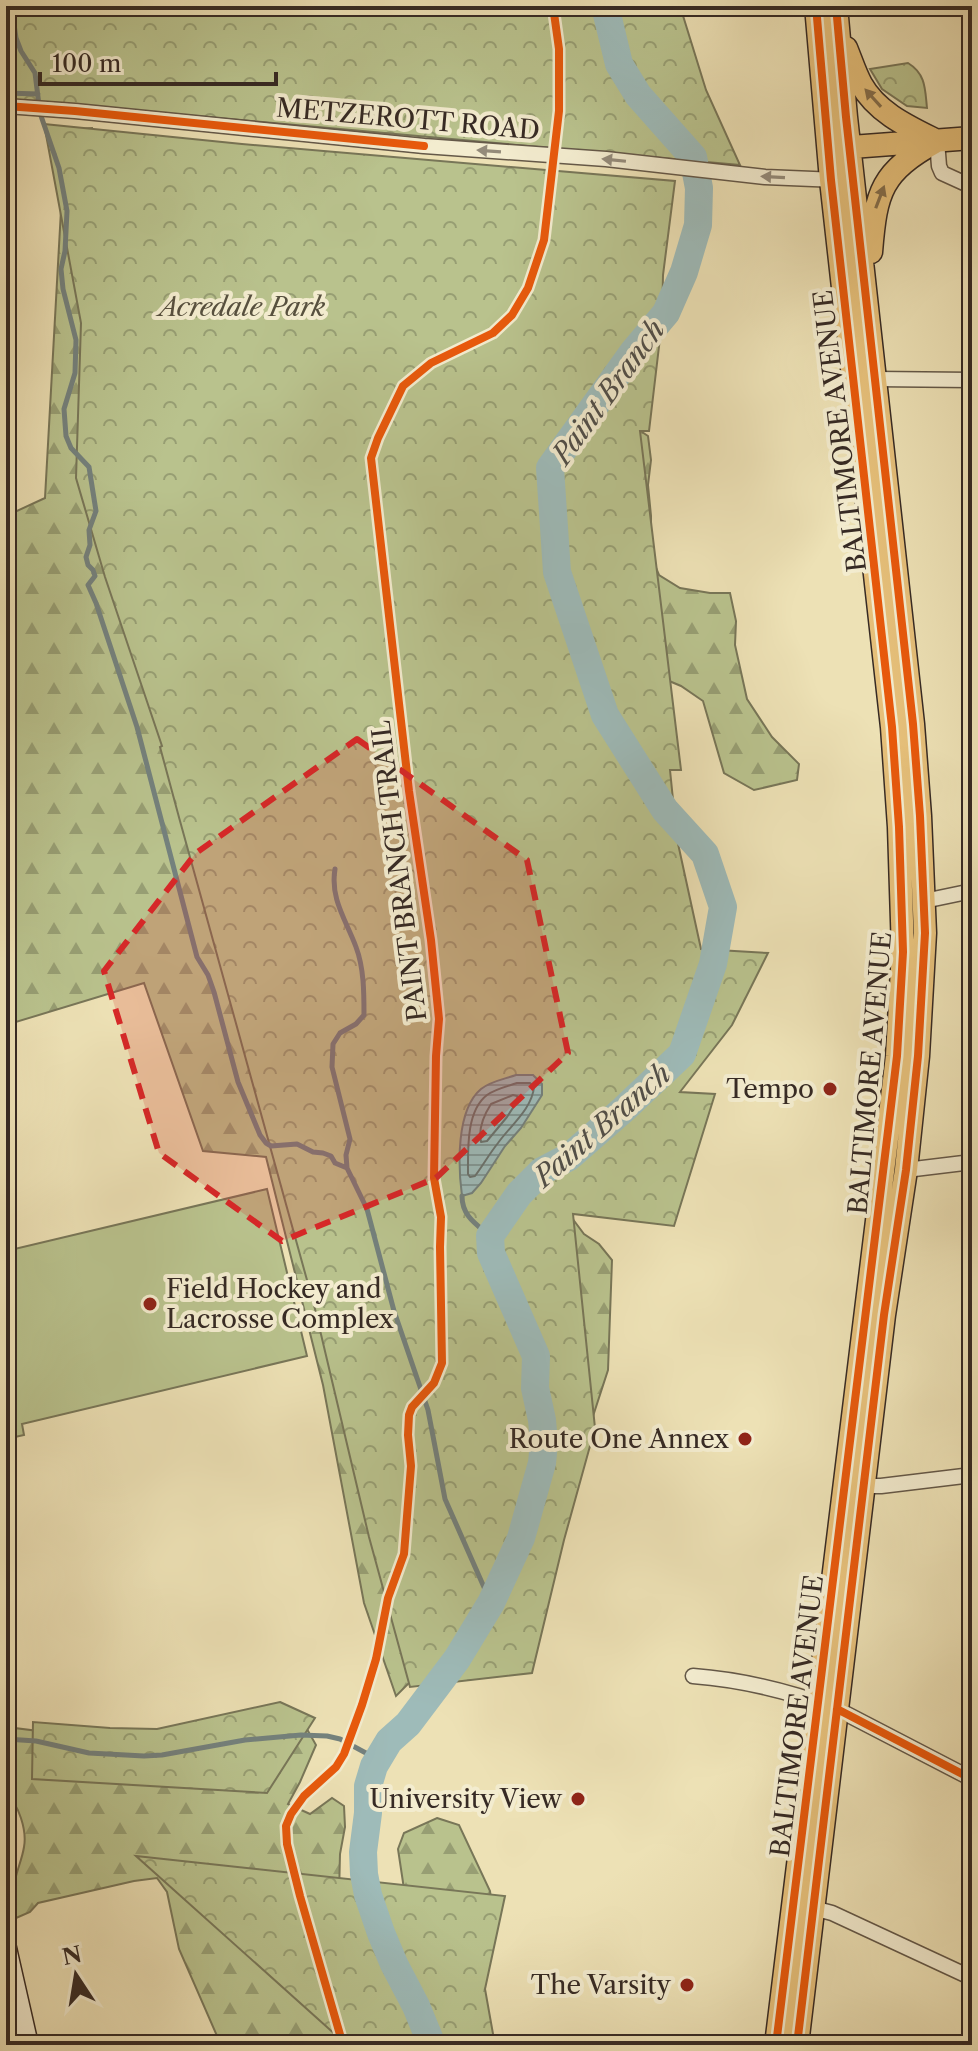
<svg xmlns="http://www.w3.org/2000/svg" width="978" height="2051" font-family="'Libre Caslon Text',serif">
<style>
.grass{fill:#b9c28d;stroke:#787658;stroke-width:2}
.forest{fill:url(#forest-firs);stroke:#787658;stroke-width:2}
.park{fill:url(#park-crowns);stroke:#787658;stroke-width:2}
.water{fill:url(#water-rules);stroke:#74817d;stroke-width:2}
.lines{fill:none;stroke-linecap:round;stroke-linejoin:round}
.shore{stroke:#6a726e;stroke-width:2}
.stream{stroke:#74817d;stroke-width:5}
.river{stroke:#9ebbb9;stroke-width:28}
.street-casing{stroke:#645848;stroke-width:17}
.secondary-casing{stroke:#362a24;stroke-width:23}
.primary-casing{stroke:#362a24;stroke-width:25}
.street{stroke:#f3eccf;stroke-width:14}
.secondary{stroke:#f3eccf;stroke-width:20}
.primary{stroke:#e6c07a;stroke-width:22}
.cycleway-casing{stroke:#f3eccf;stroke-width:13}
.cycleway{stroke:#e8590c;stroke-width:8}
.oneway{fill:#856e4b}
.oneway2{fill:#948b7a}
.marked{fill:#d62828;fill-opacity:0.2;stroke:#d62828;stroke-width:6;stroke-dasharray:16 10;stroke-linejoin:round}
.poi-dot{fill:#8f2418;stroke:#f3eccf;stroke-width:3}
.labels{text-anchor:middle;stroke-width:8;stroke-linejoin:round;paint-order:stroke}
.street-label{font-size:26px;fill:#362a24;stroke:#f3eccf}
.park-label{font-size:26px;font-style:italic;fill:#57503e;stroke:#f3eccf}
.poi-label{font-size:26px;fill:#362a24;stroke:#f3eccf;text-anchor:end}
.water-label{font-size:28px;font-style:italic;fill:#504e49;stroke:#f3eccf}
</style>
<defs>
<pattern id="forest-firs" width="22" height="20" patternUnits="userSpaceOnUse" patternTransform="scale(2)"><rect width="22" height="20" fill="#b9c28d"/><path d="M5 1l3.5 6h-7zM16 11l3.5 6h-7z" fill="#979e73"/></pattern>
<pattern id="park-crowns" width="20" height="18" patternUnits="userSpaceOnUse" patternTransform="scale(2)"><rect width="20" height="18" fill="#b9c28d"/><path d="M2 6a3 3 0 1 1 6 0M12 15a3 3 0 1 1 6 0" fill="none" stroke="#979e73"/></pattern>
<pattern id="water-rules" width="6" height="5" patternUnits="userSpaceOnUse" patternTransform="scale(2)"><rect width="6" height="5" fill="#9ebbb9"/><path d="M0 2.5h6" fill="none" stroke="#829896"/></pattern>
</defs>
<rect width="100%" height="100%" fill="#ede1b5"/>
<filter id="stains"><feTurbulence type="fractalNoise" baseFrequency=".0025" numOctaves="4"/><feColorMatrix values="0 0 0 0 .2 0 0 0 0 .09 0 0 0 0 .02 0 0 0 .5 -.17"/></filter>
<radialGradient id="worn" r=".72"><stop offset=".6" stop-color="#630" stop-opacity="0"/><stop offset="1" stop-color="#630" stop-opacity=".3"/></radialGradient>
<path class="grass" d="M 267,1189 L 307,1356 L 22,1424 L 24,1435 L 6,1439 L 6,1251 Z"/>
<path class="forest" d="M 92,128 L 120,538 L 421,1671 L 396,1696 L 364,1603 L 323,1385 L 266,1157 L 203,1151 L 144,983 L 6,1025 L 6,516 L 45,498 L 62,192 L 51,131 Z
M 636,428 L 648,436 L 651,460 L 648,485 L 651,516 L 651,556 L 659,575 L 680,588 L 710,593 L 730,593 L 736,621 L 735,645 L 747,699 L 772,737 L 799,764 L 797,780 L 754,790 L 724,773 L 703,701 L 681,686 L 643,670 Z
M 569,1214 L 584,1234 L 599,1244 L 612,1260 L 608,1370 L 581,1453 Z
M 303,1722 L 316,1745 L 300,1782 L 288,1804 L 310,1814 L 332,1798 L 344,1806 L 345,1827 L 340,1854 L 339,1895 L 372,2045 L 221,2045 L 179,1949 L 167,1892 L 157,1878 L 134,1881 L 38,1903 L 30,1912 L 16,1918 C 14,1907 12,1896 14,1885 C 16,1872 22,1860 24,1847 C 27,1831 19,1804 6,1794 L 6,1727 L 119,1741 Z
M 437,1818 L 459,1825 L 490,1891 L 495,1928 L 407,1909 L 398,1849 L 404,1833 Z"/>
<path class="park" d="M 6,6 L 680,6 L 706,90 L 740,165 L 6,99 Z
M 908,63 C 926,74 925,89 927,108 L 907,106 L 882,89 L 870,69 Z
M 44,124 L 242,144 L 675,181 L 663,275 L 662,321 L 649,431 L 640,431 L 681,770 L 670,770 L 677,839 L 701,949 L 768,953 L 732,1025 L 680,1092 L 715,1094 L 674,1226 L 573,1214 L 595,1428 L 564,1540 L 532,1673 L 410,1687 L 369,1537 L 315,1309 L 180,821 L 160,747 L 162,746 L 105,577 L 76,478 L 81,323 Z
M 280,1702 L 315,1718 L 267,1793 L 32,1779 L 33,1722 L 110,1728 L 157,1729 Z
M 136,1856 L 505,1896 L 485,1989 L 495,2045 L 347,2045 Z"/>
<path class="water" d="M 516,1075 L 533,1075 L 542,1084 L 542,1095 L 521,1128 L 505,1146 L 481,1183 L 472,1193 L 462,1196 C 458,1166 456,1110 481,1089 C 491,1081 505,1079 516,1075 Z"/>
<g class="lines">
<path class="shore" d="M 517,1083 L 530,1083 L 534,1087 C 532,1109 510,1126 498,1143 C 490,1153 483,1165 475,1176 L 470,1177 L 468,1174 C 468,1150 466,1111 487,1095 C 495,1089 508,1086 517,1083 Z
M 513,1095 L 517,1096 L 518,1100 L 507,1117 L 487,1141 L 481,1142 C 478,1129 484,1115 491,1104 Z"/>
<path class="stream" d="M 12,10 L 16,38 L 21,51 L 35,73 L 40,113 L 59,168 L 67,211 L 65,251 L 61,269 L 63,289 L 76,340 L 75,373 L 64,409 L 66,436 L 71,448 L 89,467 L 96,511 L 89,530 L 90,545 L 86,557 L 88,565 L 93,570 L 95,576 L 88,585 L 96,603 L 137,727 L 197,957 L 208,975 L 214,992 L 238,1082 L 260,1135 L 266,1143 L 271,1146 L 297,1144 L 313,1152 L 323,1153 L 331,1156 L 335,1163 L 347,1168
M 6,93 L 38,94
M 335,869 C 330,899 346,920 356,947 C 364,968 364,993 364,1015 L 356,1024 L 340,1033 L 333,1044 L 332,1067 L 350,1139 L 346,1155 L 347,1168 L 367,1209 L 394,1311 L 428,1410 L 445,1499 L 491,1603
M 462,1196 C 462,1216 476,1224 490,1236
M 6,1739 L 36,1741 L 89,1753 L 144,1756 L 162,1755 L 245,1740 L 301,1735 L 327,1736 L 340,1739 L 377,1759"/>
<path class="river" d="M 432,2045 L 416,2006 L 394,1964 L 381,1933 L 368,1895 L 364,1874 L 363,1852 L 368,1813 L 368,1786 L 374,1766 L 389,1741 L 408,1724 L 457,1659 L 491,1603 L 521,1538 L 542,1463 L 544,1443 L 542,1420 L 535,1388 L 536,1356 L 491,1253 L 490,1236 L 519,1194 L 542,1171 L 569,1157 L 624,1109 L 682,1054 L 713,964 L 723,907 L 705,854 L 665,810 L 605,715 L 557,572 L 550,468 L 634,351 L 666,313 L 684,272 L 698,225 L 699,188 L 693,157 L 638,95 L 619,64 L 605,6"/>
<defs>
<path id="street" d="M 6,106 L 75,111 L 424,146 L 606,159 L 765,177 L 837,180
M 937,141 L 939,166 L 942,173 L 964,183 L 972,182
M 875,379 L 972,380
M 924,901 L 972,891
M 906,1170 L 972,1162
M 864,1486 L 881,1486 L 972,1475
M 693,1676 C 745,1680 789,1691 837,1709 L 972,1779
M 813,1908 L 832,1913 L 972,1978"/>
<path id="secondary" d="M 6,1948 L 28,2045"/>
<path id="primary" d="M 846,48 C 851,60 855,73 861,84 C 877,113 909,127 937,141
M 838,148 L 972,138
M 871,252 C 876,191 881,172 937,141
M 776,2045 L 888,1131 L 897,1056 L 903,952 L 899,827 L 892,727 L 831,180 L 816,6
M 797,2045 L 884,1315 L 906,1170 L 918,1056 L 925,933 L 920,816 L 913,724 L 846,117 L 836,6"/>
</defs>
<use href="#street" class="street-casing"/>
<use href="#secondary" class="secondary-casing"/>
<use href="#primary" class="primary-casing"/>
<use href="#street" class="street"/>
<use href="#secondary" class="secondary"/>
<use href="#primary" class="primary"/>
<defs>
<path id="cycleway" d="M 6,106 L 75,111 L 424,146
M 837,1709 L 972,1779
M 343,2045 L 300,1896 L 287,1844 L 286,1826 L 291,1814 L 304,1796 L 336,1767 L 344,1754 L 362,1705 L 376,1659 L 388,1598 L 404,1554 L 411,1466 L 408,1435 L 409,1415 L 412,1407 L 434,1383 L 442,1363 L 440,1247 L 441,1217 L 434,1178 L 436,1056 L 439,1019 L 431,940 L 409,791 L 371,458 L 378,438 L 403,386 L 431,363 L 493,333 L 512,315 L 528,288 L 544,240 L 559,111 L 559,49 L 553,6
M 776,2045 L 888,1131 L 897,1056 L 903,952 L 899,827 L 892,727 L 831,180 L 816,6
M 797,2045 L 884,1315 L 906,1170 L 918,1056 L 925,933 L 920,816 L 913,724 L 846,117 L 836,6"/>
</defs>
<use href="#cycleway" class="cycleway-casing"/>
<use href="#cycleway" class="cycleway"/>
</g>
<defs><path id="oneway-solid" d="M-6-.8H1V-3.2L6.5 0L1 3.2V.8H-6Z" transform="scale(2)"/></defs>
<g class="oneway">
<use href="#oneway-solid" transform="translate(873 98) rotate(-132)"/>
<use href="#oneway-solid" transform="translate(880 197) rotate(-69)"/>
</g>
<g class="oneway2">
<use href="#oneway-solid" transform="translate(489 151) rotate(-176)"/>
<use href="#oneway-solid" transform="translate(614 160) rotate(-174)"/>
<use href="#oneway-solid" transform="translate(773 177) rotate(-177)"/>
</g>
<path class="marked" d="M 357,739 L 527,860 L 568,1053 L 436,1178 L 282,1241 L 159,1153 L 104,971 L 196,853 Z"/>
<g class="poi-dot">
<circle cx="830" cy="1089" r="8"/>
<circle cx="150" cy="1304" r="8"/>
<circle cx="745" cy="1439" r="8"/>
<circle cx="578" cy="1799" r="8"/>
<circle cx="687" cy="1985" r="8"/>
</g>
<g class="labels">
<g class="street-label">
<text transform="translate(408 119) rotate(5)" y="9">METZEROTT ROAD</text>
<text transform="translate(840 431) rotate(-97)" y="9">BALTIMORE AVENUE</text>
<text transform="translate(399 871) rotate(-97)" y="9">PAINT BRANCH TRAIL</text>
<text transform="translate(870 1073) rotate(-85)" y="9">BALTIMORE AVENUE</text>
<text transform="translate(797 1716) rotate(-83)" y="9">BALTIMORE AVENUE</text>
</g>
<g class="park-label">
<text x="242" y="316">Acredale Park</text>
</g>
<g class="poi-label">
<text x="814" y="1098">Tempo</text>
<text x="166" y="1298" text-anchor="start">Field Hockey and<tspan x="166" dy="30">Lacrosse Complex</tspan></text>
<text x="729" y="1448">Route One Annex</text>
<text x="562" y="1808">University View</text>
<text x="671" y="1994">The Varsity</text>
</g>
<g class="water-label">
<text transform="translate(608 392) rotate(-54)" y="10">Paint Branch</text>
<text transform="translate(602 1125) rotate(-41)" y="10">Paint Branch</text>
</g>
</g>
<rect width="978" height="2051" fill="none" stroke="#ede1b5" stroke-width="32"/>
<rect x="8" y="8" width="962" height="2035" fill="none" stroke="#362a24" stroke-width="4"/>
<rect x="16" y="16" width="946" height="2019" fill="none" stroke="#362a24" stroke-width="2"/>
<g transform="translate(76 1975) rotate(348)" stroke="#f3eccf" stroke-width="6" paint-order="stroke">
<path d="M0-6L14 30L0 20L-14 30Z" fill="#362a24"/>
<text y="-12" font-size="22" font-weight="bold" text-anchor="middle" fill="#362a24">N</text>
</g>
<path d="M40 72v12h236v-12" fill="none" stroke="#362a24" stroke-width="4"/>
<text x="52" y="72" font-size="24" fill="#362a24" stroke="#f3eccf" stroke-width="6" paint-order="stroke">100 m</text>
<rect width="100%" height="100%" filter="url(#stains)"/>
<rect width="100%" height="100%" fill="url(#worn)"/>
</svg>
